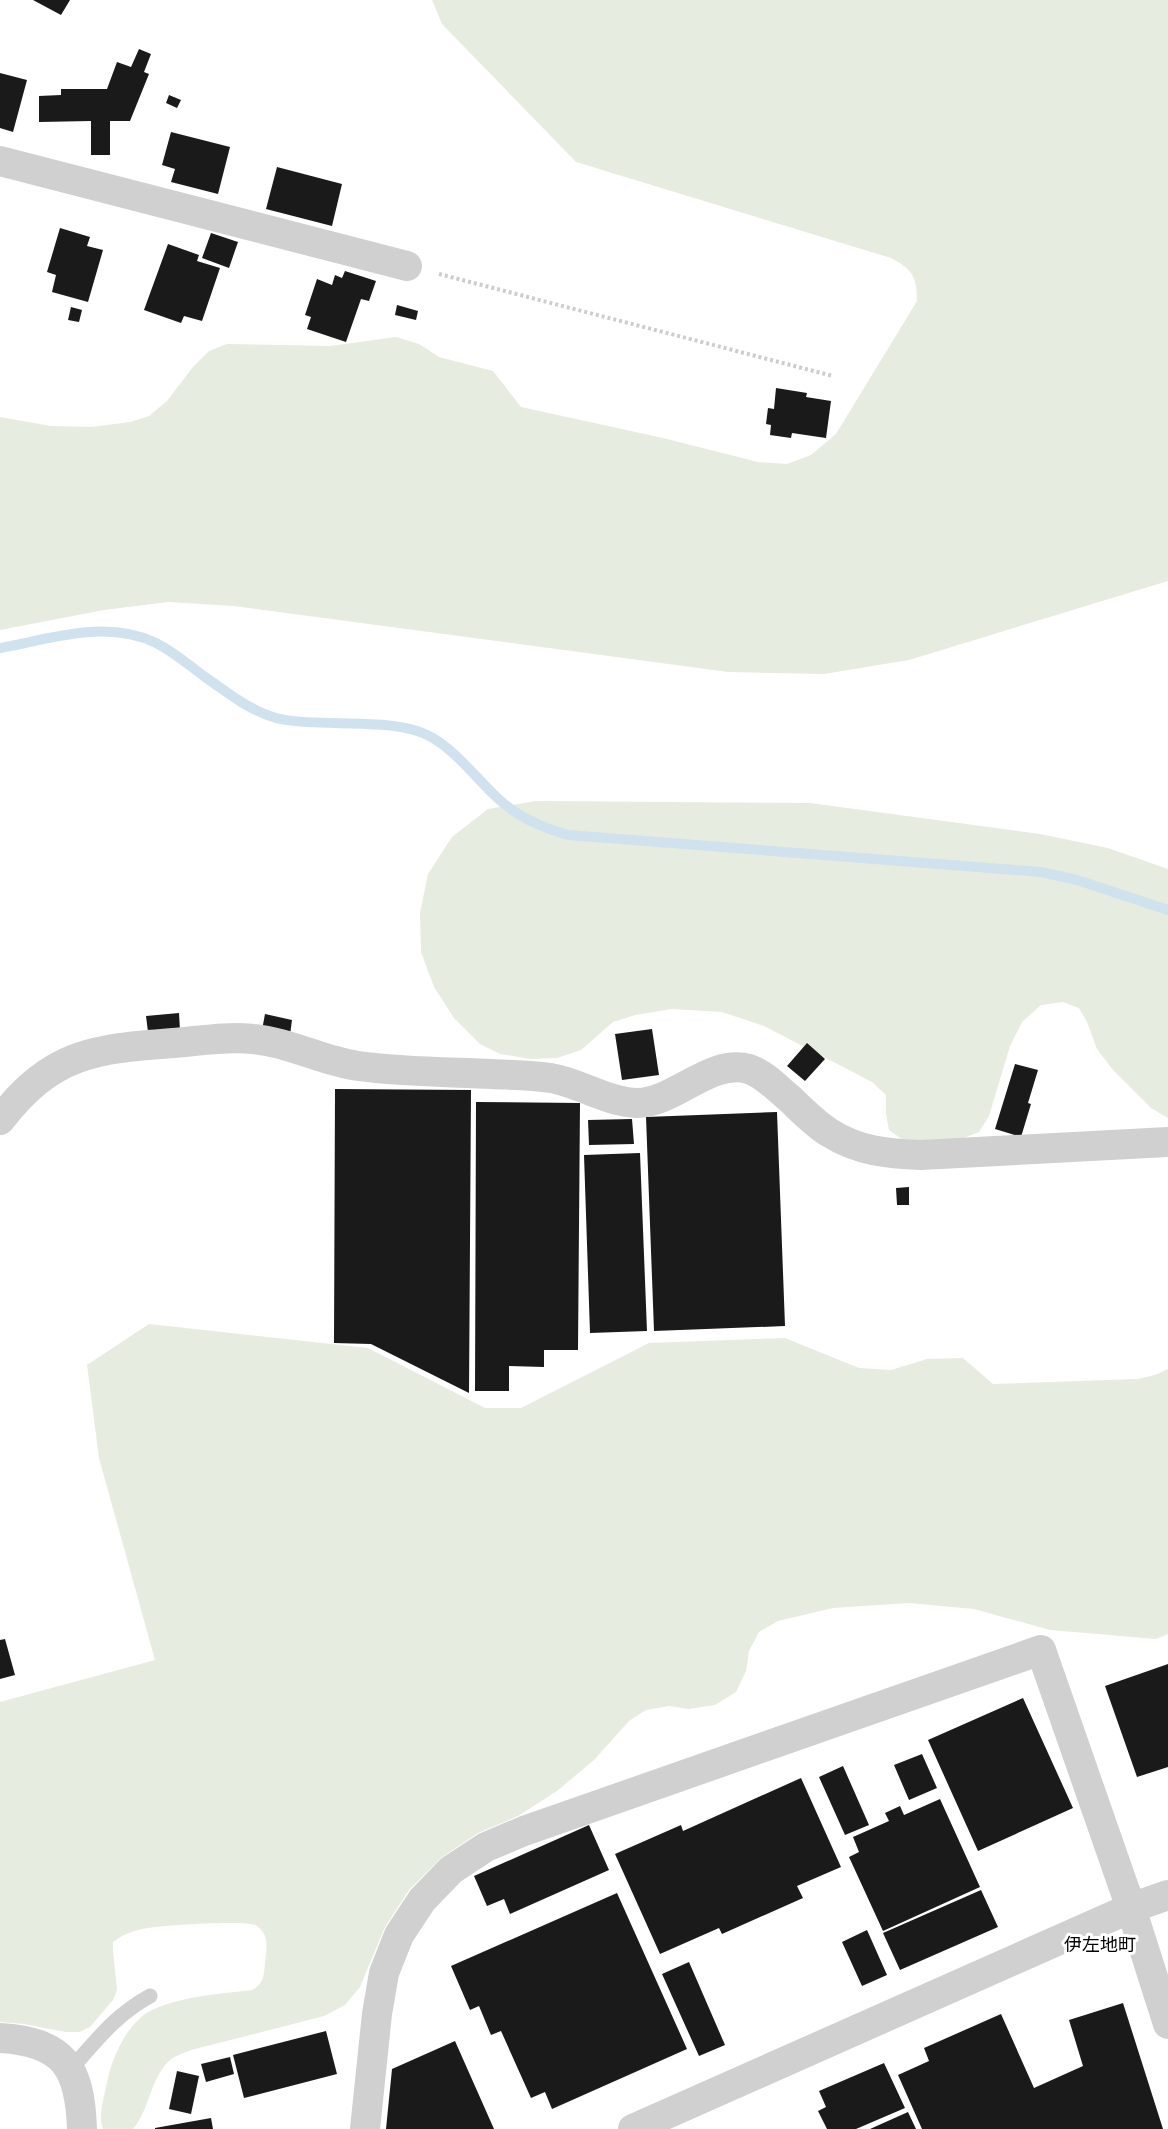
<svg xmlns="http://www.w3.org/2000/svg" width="1168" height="2129" font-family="'Open Sans','Noto Sans JP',sans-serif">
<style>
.green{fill:#e6ecdf}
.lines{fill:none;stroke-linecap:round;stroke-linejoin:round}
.stream{stroke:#cfe2ee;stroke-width:10}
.building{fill:#1a1a1a}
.path{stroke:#cdcdcd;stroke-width:4;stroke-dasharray:3 3;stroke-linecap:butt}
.service{stroke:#d0d0d0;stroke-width:15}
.minor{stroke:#d0d0d0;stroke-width:30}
.labels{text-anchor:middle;stroke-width:6;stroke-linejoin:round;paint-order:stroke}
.neighbourhood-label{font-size:18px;fill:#000;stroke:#fff}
</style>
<rect width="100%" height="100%" fill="#fff"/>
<path class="green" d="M 432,0 L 1168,0 L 1168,581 L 909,660 L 824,674 L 728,672 L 234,606 L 168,602 L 104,610 L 0,630 L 0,417 L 51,426 L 91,427 L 130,422 L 149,416 L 167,401 L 193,367 L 209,351 L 227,344 L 330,346 L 396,337 L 419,344 L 439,357 L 493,371 L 521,407 L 663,438 L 758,462 L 787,464 L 811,455 L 836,434 L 917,301 C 917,277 913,270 891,258 L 576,162 L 442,24 Z
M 536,801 L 810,803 L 1040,834 L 1108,848 L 1168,869 L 1168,1118 L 1151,1108 L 1113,1070 L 1097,1049 L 1087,1022 L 1079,1008 L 1063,1002 L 1041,1005 L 1022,1022 L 1010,1046 L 989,1116 L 979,1132 L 961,1139 L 921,1141 L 903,1140 L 889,1130 L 886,1114 L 886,1095 L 872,1082 L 764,1026 L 722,1012 L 672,1009 L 635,1015 L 613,1022 L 581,1050 L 557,1058 L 531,1059 L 500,1054 L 480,1044 L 454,1018 L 434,987 L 421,952 L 420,913 L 428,874 L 452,837 L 488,809 Z
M 149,1324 L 368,1348 L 485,1408 L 521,1408 L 649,1343 L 785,1338 L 859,1368 L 891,1370 L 927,1359 L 963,1358 L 993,1384 L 1138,1379 L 1155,1375 L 1168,1369 L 1168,1634 L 1156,1639 L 1050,1630 L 974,1609 L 909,1603 L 833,1608 L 778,1621 L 759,1632 L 749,1651 L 746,1671 L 736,1692 L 715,1705 L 689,1709 L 669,1706 L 646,1710 L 629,1721 L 594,1760 L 557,1791 L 518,1816 L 478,1833 L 441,1858 L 409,1890 L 385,1927 L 360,1987 L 345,2005 L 324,2016 L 191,2050 C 184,2053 174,2056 169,2061 C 150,2079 150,2109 133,2129 L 103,2129 C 98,2116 104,2097 107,2083 C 111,2059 128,2021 152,2010 C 183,1996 219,1994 252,1990 C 264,1984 264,1975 265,1963 C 266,1953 269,1939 262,1931 C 262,1930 256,1925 255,1925 C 244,1920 163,1925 148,1928 C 135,1930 123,1934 113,1942 L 113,1951 L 117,1990 L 113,2000 L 90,2027 L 79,2032 L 66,2032 L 24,2024 L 0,2022 L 0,1702 L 155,1660 L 99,1458 L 87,1365 Z"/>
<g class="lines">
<path class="stream" d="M 0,648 C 50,639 107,619 156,643 C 174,652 190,666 205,677 C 227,692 250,711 276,718 C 321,729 395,715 433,738 C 466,758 486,794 518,814 C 534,824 551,830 568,835 L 1041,872 L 1077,880 L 1168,910"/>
</g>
<path class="building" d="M 33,0 L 70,0 L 61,15 Z
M 139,49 L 151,54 L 144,72 L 149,74 L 130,121 L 110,121 L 110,155 L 91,155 L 91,121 L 39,122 L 39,96 L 61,95 L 61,89 L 107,89 L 117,62 L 131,67 Z
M 0,73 L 27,80 L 13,132 L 0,128 Z
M 169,95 L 181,100 L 177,108 L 166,103 Z
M 171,132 L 230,147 L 218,194 L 171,182 L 175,169 L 162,165 Z
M 277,167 L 342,184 L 332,226 L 266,209 Z
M 60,228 L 90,237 L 87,246 L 103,250 L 88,302 L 52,292 L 56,275 L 47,272 Z
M 211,233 L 238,242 L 229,268 L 202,258 Z
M 168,244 L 199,255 L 197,261 L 220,268 L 202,321 L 184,316 L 181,323 L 144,310 Z
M 345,271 L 376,281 L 369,301 L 361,299 L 346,342 L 307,329 L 311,317 L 305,315 L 317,279 L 332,285 L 335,275 L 342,278 Z
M 397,305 L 418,311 L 416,320 L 395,315 Z
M 71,307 L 82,310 L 79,322 L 68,320 Z
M 776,388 L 807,393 L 806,397 L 831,401 L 826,438 L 792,433 L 791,438 L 770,435 L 771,425 L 766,424 L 768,408 L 774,409 Z
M 179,1013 L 180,1030 L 148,1032 L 146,1016 Z
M 265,1014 L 292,1020 L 290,1035 L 262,1030 Z
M 652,1029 L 659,1075 L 622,1080 L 615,1034 Z
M 807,1043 L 825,1059 L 805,1081 L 787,1066 Z
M 1015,1064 L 1038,1070 L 1028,1103 L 1031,1104 L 1021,1137 L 995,1129 Z
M 335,1089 L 471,1090 L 469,1393 L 371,1344 L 334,1343 Z
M 476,1102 L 580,1103 L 578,1350 L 544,1350 L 544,1367 L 509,1366 L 509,1391 L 475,1391 Z
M 777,1112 L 785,1326 L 654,1331 L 646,1117 Z
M 632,1119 L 634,1144 L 589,1145 L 588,1120 Z
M 640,1153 L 647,1331 L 590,1333 L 584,1155 Z
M 909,1187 L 909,1205 L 897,1205 L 896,1188 Z
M 5,1639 L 15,1675 L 0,1679 L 0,1640 Z
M 1168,1664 L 1168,1767 L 1137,1777 L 1105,1686 Z
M 1023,1698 L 1073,1808 L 978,1851 L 928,1740 Z
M 922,1754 L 937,1788 L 909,1800 L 894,1765 Z
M 843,1766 L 869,1825 L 845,1835 L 819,1777 Z
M 801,1778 L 841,1867 L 797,1886 L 803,1898 L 722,1934 L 719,1928 L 660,1954 L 615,1854 L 681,1825 L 683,1831 Z
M 940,1799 L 980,1887 L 883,1931 L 849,1857 L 859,1852 L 853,1837 L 889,1821 L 885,1813 L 900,1806 L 904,1815 Z
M 589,1825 L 609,1870 L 510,1914 L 504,1899 L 487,1906 L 474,1876 Z
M 981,1890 L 998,1927 L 900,1970 L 883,1933 Z
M 617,1893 L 687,2049 L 552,2109 L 545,2092 L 531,2098 L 501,2031 L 491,2035 L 479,2006 L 470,2010 L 451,1966 Z
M 867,1930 L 887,1975 L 862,1986 L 842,1942 Z
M 689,1962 L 725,2045 L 699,2056 L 662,1974 Z
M 1123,2003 L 1163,2129 L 922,2129 L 898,2075 L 929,2061 L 924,2048 L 1001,2014 L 1034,2088 L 1083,2066 L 1069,2020 Z
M 326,2031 L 337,2074 L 244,2098 L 233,2055 Z
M 455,2041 L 494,2129 L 386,2129 L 392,2069 Z
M 230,2057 L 234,2074 L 206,2082 L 201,2064 Z
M 884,2063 L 905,2108 L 856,2129 L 827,2129 L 818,2111 L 826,2107 L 819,2091 Z
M 177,2071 L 199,2076 L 191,2114 L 169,2109 Z
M 908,2112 L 916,2129 L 870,2129 Z
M 211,2118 L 213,2129 L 155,2129 L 155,2128 Z"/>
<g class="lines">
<path class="path" d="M 439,274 L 833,376"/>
<path class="service" d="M 70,2070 C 97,2040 114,2016 150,1996"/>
<path class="minor" d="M 0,161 L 407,266
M 0,1120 C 52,1053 93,1049 173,1043 C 199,1041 226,1036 253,1039 C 289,1042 322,1061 358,1066 C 402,1072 447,1072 492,1074 C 512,1075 532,1075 551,1078 C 580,1083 607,1102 637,1103 C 675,1103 710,1058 749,1069 C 764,1074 777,1088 789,1098 C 802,1110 815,1124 830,1133 C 858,1151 889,1154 921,1155 L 1168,1142
M 0,2038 C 64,2042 80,2067 82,2129
M 365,2129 L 377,2014 L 384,1973 L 399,1935 L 422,1900 L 451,1870 L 486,1847 L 524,1831 L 1041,1650 L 1131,1908 L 1168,2024
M 633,2129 L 1131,1908 L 1168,1895"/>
</g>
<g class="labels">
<g class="neighbourhood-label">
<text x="1100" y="1951">伊左地町</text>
</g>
</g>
</svg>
